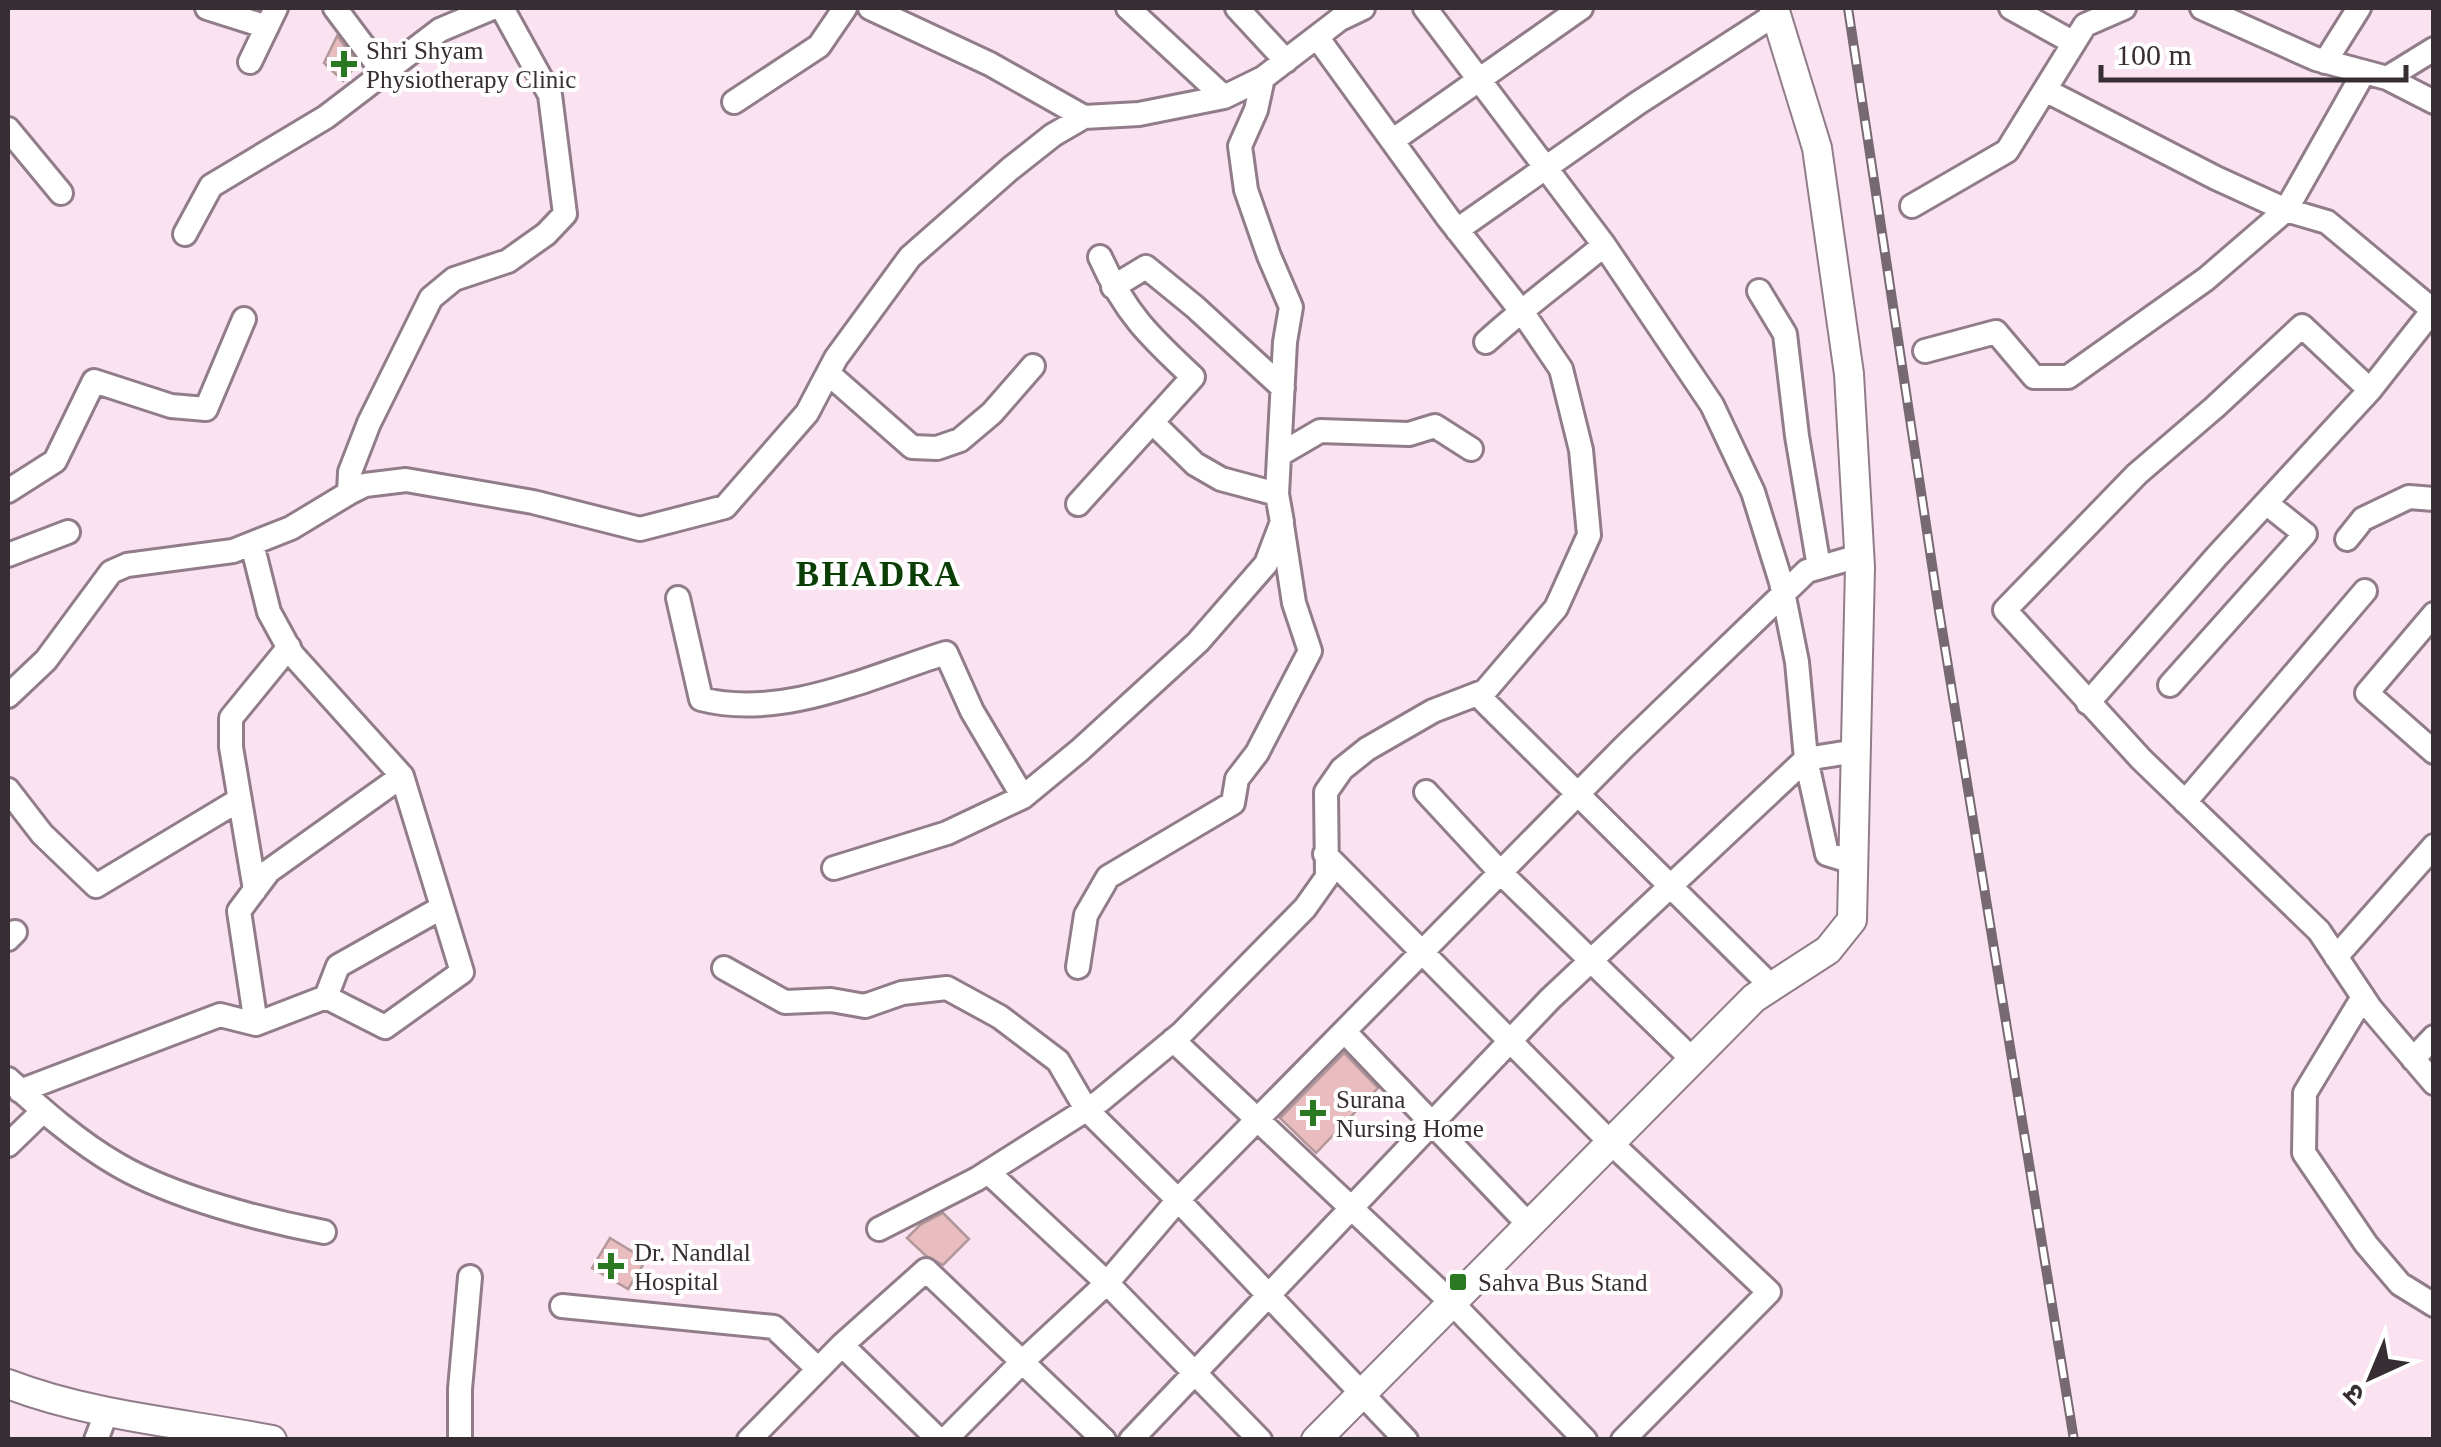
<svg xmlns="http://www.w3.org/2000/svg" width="2441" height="1447" font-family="'Times New Roman','Noto Sans Devanagari',serif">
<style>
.building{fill:#e9bdc0;stroke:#b29799;stroke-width:2.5}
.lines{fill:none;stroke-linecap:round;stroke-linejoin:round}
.minor-casing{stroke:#917c89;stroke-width:28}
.major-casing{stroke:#917c89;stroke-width:32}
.minor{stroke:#fff;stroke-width:22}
.major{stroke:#fff;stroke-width:28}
.rail-casing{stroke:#776972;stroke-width:10}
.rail{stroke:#fff;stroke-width:6;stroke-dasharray:19;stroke-linecap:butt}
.poi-dot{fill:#2a7821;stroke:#fff;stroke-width:4}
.labels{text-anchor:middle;stroke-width:8;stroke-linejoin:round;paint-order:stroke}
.poi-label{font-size:25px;fill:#372e34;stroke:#fff;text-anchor:start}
.district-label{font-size:35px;font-weight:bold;letter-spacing:2.5px;fill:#0b3e05;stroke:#fff}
</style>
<rect width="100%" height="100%" fill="#fae2f1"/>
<path class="building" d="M 337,36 L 358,63 L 343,81 L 324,63 Z
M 1344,1053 L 1378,1088 L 1316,1153 L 1280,1118 Z
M 943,1213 L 969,1239 L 943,1265 L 925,1255 L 907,1238 L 920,1225 Z
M 610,1238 L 646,1260 L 628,1289 L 592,1268 Z"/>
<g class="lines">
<defs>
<path id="minor" d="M 207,8 L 267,27
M 335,8 L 383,72
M 870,8 L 990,64 L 1084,117 L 1139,114 L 1224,97 L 1263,78 L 1340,19 L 1363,8
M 1128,8 L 1224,97
M 1237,8 L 1286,61
M 1425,8 L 1604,245 L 1712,405 L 1753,492 L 1781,582 L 1797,662 L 1806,759 L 1827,854 L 1853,862
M 2011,8 L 2074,43
M 2202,8 L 2316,59 L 2387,78 L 2434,49
M 250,62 L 276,8
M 2325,62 L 2359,8
M 2387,78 L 2434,102
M 2045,90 L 2216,178 L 2286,210 L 2327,222 L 2434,311
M 734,102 L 819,46 L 845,8
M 8,129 L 61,193
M 1392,141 L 1581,8
M 1912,206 L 2007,151 L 2085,25 L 2124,8
M 1457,230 L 1638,103 L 1776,14
M 185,234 L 211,186 L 326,117 L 440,30 L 492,8
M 1113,287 L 1146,267 L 1195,307 L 1283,388
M 1759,291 L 1785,334 L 1797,436 L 1819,567
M 1486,342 C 1524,307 1565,278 1604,245
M 1925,351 L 1996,332 L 2034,377 L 2068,377 L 2206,279 L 2286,210 L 2364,72
M 829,374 L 912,447 L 937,448 L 960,440 L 992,413 L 1033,366
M 2370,390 L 2302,326 L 2215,407 L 2137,474 L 2005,610 L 2141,759 L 2319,931 L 2371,1009 L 2434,1083
M 1152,422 L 1195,464 L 1221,479 L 1277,494
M 1279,455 L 1320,431 L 1409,434 L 1435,426 L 1471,449
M 8,491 L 55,461 L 94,381 L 171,406 L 206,409 L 244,319
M 349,493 L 365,485 L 406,480 L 533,502 L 640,529 L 725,507 L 807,413 L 836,358 L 910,257 L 1010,169 L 1053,135 L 1084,117
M 1078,504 L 1193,377 C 1149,336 1125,313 1100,257
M 2347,539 L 2363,519 L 2409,497 L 2434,499
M 252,544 L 269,612 L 292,654 L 402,776 L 462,972 L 385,1027 L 326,997
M 8,555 L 68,532
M 678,598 L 701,699 C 782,720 869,677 946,653 L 972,711 L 1023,797
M 2434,614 L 2367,693 L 2434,752
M 2170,685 L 2305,534 L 2266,503
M 1477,694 L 1772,987
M 8,696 L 46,660 L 111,572 L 127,565 L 233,551 L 291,528 L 349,493 L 350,472 L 369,423 L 431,298 L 454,279 L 508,261 L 546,234 L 565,214 L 550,95 L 502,8
M 2088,703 L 2217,556 L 2370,390 L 2433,310
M 8,790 L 42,834 L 96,886 L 239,800
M 1426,792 L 1501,873 L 1693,1060
M 2185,802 L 2365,591
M 1325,854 L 1611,1143 L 1769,1292 L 1623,1440
M 834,868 L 947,833 L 1023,797 L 1080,750 L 1198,642 L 1266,564 L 1282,522 L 1277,494 L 1285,342 L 1291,307 L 1269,256 L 1246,190 L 1240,146 L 1256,110 L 1263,78
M 255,890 L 231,747 L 231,718 L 289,647
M 8,939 L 15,932
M 2336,957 L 2434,846
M 1078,967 L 1086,915 L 1108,877 L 1233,803 L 1237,779 L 1257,753 L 1310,651 L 1294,603 L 1282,525
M 724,968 L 785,1002 L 831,1000 L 865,1006 L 902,993 L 947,988 L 1000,1017 L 1058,1061 L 1086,1109 L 1178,1200 L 1406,1440
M 2363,997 L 2305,1093 L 2304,1153 L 2366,1244 L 2400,1284 L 2434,1305
M 256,1024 L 239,911 L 269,871 L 402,776
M 1345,1032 L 1529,1225
M 1173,1040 L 1452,1303 L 1585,1440
M 2413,1059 L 2434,1037
M 8,1079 C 42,1110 78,1142 118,1165 C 173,1197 261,1220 324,1232
M 20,1091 L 220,1015 L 256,1024 L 326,997 L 338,966 L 441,908
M 8,1145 L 43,1111
M 988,1172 L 1107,1283 L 1260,1440
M 879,1229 L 977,1179 L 1100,1101 L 1182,1033 L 1305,908 L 1327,877 L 1326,792 L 1342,769 L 1367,749 L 1433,711 L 1485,691 L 1556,608 L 1589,535 L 1581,450 L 1561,369 L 1525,316 L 1448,218 L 1317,37
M 562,1306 L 774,1327 L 818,1369
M 842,1345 L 926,1270 L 1104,1440
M 96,1440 L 107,1411
M 460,1440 L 460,1389 L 470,1277
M 749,1440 L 842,1345 L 939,1440
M 945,1440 L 1023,1361 L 1107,1283 L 1178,1200 L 1624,747 L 1807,571 L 1859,556
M 1131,1440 L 1550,999 L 1806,759 L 1856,751"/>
<path id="major" d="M 8,1384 C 91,1416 184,1423 272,1440
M 1316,1440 L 1754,998 L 1828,950 L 1852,920 L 1860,567 L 1849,374 L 1817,148 L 1774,8"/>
</defs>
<use href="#minor" class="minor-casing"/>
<use href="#major" class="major-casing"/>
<use href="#minor" class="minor"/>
<use href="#major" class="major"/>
<defs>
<path id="rail" d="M 1848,8 L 1939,611 L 2074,1440"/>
</defs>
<use href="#rail" class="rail-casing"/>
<use href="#rail" class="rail"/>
</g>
<g class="poi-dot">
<path d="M339 49h10v10h10v10h-10v10h-10v-10h-10v-10h10z"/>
<path d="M1308 1098h10v10h10v10h-10v10h-10v-10h-10v-10h10z"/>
<path d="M606 1251h10v10h10v10h-10v10h-10v-10h-10v-10h10z"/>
<rect x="1448" y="1272" width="20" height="20" rx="5"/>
</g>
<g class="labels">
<g class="poi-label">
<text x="366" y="59">Shri Shyam<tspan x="366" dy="29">Physiotherapy Clinic</tspan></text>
<text x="1336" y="1108">Surana<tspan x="1336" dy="29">Nursing Home</tspan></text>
<text x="634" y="1261">Dr. Nandlal<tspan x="634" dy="29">Hospital</tspan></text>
<text x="1478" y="1291">Sahva Bus Stand</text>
</g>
<g class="district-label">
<text x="879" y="586">BHADRA</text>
</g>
</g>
<rect width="2441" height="1447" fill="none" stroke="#372e34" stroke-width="20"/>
<g transform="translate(2371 1377) rotate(224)" stroke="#ffffff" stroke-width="8" paint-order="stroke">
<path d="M0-8L18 38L0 25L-18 38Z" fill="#372e34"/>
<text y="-15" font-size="28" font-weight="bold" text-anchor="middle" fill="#372e34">उ</text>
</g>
<path d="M2101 65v15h305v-15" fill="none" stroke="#372e34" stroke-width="5"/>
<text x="2116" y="65" font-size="30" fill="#372e34" stroke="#ffffff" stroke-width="8" paint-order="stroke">100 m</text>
</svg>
